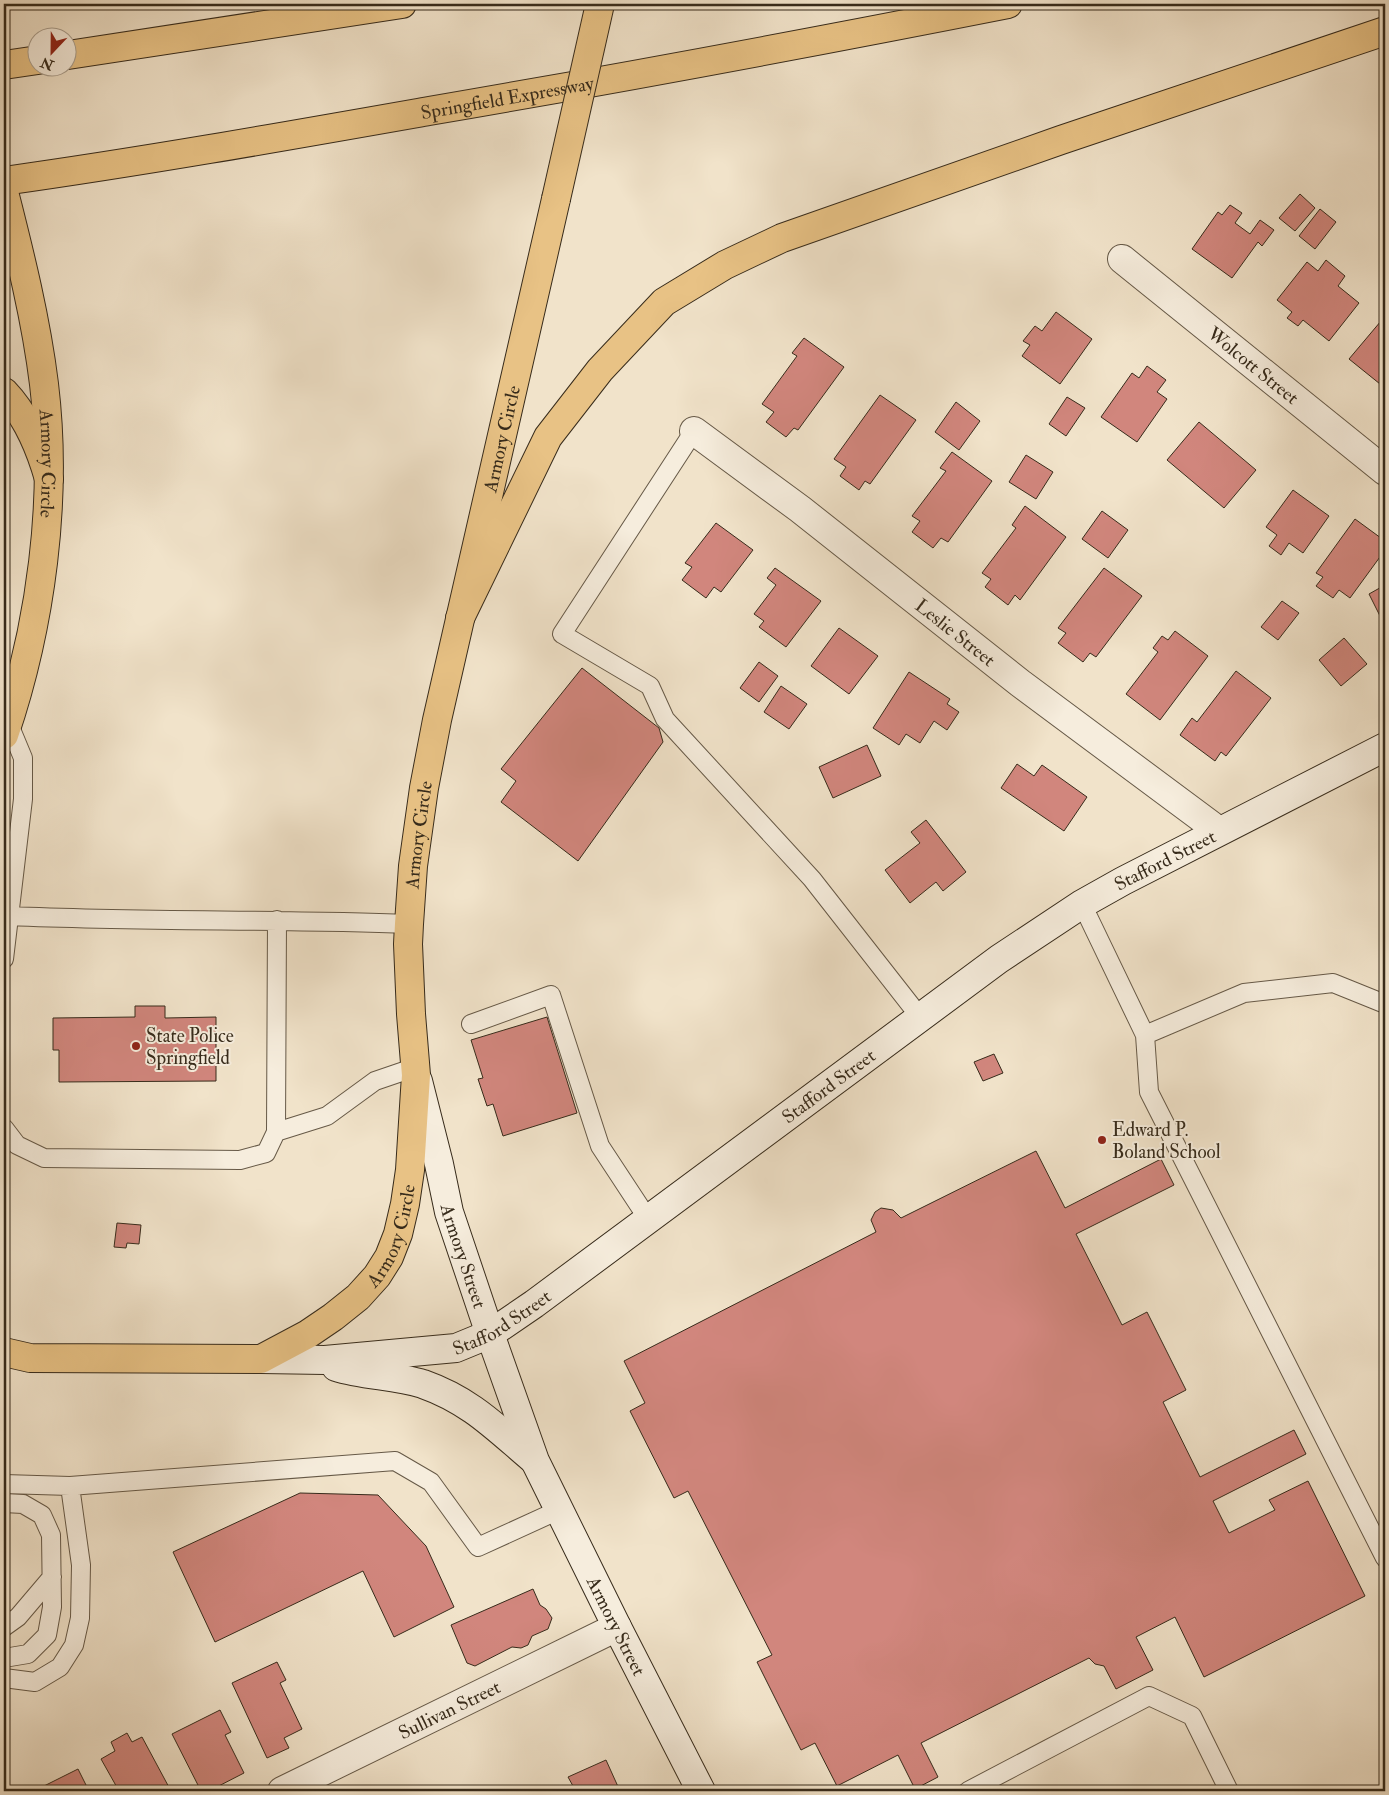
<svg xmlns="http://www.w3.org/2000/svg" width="1389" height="1795" font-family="'IM FELL Double Pica',serif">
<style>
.building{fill:#d1867d;stroke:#372b1b}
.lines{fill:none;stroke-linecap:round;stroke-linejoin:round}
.service-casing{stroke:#665947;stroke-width:20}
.minor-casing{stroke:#665947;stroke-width:30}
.secondary-casing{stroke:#372b1b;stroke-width:30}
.primary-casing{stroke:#372b1b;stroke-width:30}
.motorway-casing{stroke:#372b1b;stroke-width:30}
.service{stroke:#f6eddd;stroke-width:18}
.minor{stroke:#f6eddd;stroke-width:28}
.secondary{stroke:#f6eddd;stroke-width:28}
.primary{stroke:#e8c285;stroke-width:28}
.motorway{stroke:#e8c285;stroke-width:28}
.primary-bridge-casing{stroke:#372b1b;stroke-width:30;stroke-linecap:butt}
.primary-bridge{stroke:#e8c285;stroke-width:28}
.poi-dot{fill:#8f2418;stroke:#f6eddd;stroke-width:2}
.labels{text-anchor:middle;stroke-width:4;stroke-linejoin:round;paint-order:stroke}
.street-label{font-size:19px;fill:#372b1b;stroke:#f6eddd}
.poi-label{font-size:19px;fill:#372b1b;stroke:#f6eddd;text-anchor:start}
</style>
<rect width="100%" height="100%" fill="#f1e3ca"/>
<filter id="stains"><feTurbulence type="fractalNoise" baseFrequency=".004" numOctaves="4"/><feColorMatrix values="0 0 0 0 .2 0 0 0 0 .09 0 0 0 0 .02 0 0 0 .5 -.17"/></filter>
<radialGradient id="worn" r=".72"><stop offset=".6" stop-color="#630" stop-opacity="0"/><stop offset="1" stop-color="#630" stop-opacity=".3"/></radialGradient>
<path class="building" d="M 1300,194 L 1315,208 L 1295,231 L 1279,218 Z
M 1230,205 L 1242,213 L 1235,223 L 1250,234 L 1260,220 L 1274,230 L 1262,246 L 1258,242 L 1232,278 L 1192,249 L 1218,212 L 1222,215 Z
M 1320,209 L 1336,222 L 1315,249 L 1299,236 Z
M 1326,260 L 1345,276 L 1338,286 L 1359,303 L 1329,341 L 1303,320 L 1298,326 L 1287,318 L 1292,312 L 1277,300 L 1307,262 L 1318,271 Z
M 1056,312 L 1092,339 L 1060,384 L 1022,356 L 1030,345 L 1023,341 L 1035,326 L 1042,331 Z
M 1381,321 L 1385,325 L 1385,388 L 1349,359 Z
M 804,338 L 844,367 L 798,430 L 794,428 L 786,437 L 766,422 L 774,412 L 762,404 L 797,356 L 792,353 Z
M 1147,366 L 1166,380 L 1157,392 L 1167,399 L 1137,442 L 1101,417 L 1132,373 L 1139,378 Z
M 880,395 L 916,420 L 870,484 L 865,481 L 859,490 L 840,476 L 846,467 L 834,459 Z
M 1067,397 L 1085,408 L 1066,436 L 1049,424 Z
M 956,402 L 980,421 L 959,450 L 935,432 Z
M 1199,422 L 1256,470 L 1224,508 L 1167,460 Z
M 952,452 L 992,481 L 948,542 L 941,538 L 933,548 L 912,532 L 920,521 L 912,516 L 946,471 L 940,468 Z
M 1026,455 L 1053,472 L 1036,499 L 1009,482 Z
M 1293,490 L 1329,516 L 1303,553 L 1289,543 L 1281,555 L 1269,546 L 1277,535 L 1266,527 Z
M 1025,506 L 1066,537 L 1020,600 L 1015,595 L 1008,605 L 985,587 L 991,579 L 982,573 L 1016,528 L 1012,525 Z
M 1102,511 L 1128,530 L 1108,558 L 1082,539 Z
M 1355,519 L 1385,541 L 1385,550 L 1350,598 L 1339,590 L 1333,598 L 1316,586 L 1323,577 L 1316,573 Z
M 716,523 L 753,550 L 721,592 L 714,587 L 706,598 L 682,580 L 692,567 L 685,563 Z
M 775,568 L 821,601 L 786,647 L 759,627 L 764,621 L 754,614 L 776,585 L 767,578 Z
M 1104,568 L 1142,596 L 1096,657 L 1090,653 L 1083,662 L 1058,643 L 1066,633 L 1058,628 Z
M 1385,585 L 1385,626 L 1369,594 Z
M 1282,601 L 1299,613 L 1278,640 L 1261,627 Z
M 839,628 L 878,656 L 849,694 L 811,666 Z
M 1175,631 L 1208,656 L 1160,720 L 1126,694 L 1158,652 L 1153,648 L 1162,636 L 1168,640 Z
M 1344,638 L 1367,664 L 1341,686 L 1319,660 Z
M 759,662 L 778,676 L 759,702 L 740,688 Z
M 582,668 L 659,728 L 663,742 L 578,861 L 501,802 L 516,781 L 501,769 Z
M 1236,671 L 1271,698 L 1226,756 L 1221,752 L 1215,761 L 1180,735 L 1192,718 L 1197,722 Z
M 909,672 L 950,699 L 947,704 L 959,712 L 947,730 L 934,721 L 920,743 L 906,734 L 899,745 L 873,728 Z
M 781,686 L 807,704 L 789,729 L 764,712 Z
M 867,745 L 881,776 L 833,798 L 819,767 Z
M 1017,764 L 1034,776 L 1042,765 L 1087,797 L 1064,831 L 1001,788 Z
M 926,820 L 966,872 L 943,891 L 936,882 L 910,903 L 885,870 L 920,843 L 911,832 Z
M 135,1006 L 165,1006 L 165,1018 L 216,1017 L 216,1081 L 59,1082 L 59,1050 L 53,1050 L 53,1018 L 135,1017 Z
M 547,1017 L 577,1113 L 503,1136 L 493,1104 L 487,1106 L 478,1079 L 483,1078 L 471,1040 Z
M 994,1054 L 1003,1073 L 983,1081 L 974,1062 Z
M 1036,1151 L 1065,1208 L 1161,1159 L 1174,1185 L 1076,1234 L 1122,1325 L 1147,1312 L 1186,1390 L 1163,1402 L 1200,1477 L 1294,1430 L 1306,1454 L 1213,1501 L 1229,1533 L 1275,1510 L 1269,1500 L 1308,1481 L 1365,1596 L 1204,1677 L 1175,1617 L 1136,1637 L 1153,1670 L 1116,1689 L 1104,1666 L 1095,1664 L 1089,1658 L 921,1743 L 938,1777 L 915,1789 L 898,1755 L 837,1786 L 815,1743 L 801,1750 L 757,1662 L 772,1655 L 688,1491 L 674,1498 L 630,1411 L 645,1403 L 624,1361 L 876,1232 L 871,1220 L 875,1212 L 881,1208 L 893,1210 L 901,1218 Z
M 117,1223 L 141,1225 L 139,1244 L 127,1243 L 126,1248 L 114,1247 Z
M 300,1493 L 378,1495 L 426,1546 L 454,1607 L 394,1637 L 363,1571 L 215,1642 L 173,1552 Z
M 533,1589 L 540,1605 L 546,1609 L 552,1618 L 548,1629 L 532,1636 L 528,1645 L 521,1648 L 512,1647 L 475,1666 L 467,1663 L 451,1625 Z
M 277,1662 L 286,1680 L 280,1683 L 302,1729 L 284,1738 L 289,1748 L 267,1758 L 232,1683 Z
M 220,1710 L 231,1732 L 225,1735 L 244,1773 L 209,1791 L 201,1791 L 172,1734 Z
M 127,1733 L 132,1742 L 142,1737 L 171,1791 L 119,1791 L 101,1759 L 115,1751 L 111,1742 Z
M 606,1760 L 620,1791 L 561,1791 L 573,1786 L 568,1777 Z
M 78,1769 L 89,1791 L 39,1791 L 38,1789 Z"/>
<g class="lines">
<defs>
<path id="service" d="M 694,431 L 562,634 L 650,686 L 665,719 L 812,879 L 920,1017
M 1082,904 L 1145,1035 L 1149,1092 L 1385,1558
M 10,916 C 143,922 276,919 409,924
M 4,959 L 23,799 L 23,758 L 8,722 L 7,721
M 471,1024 L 551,995 L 600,1146 L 648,1219
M 1145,1035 L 1244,993 L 1333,983 L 1385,1004
M 4,1128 L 17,1145 L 44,1158 L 240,1160 L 266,1153 L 276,1132 L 277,920
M 276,1132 L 327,1116 L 375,1081 L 416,1067
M 4,1484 L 70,1486 L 395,1461 L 431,1482 L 478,1547 L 559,1510
M 4,1503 L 23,1504 L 42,1515 L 51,1535 L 52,1607 L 47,1635 L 28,1654 L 4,1658
M 4,1627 L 18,1617 L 52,1577
M 4,1678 L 35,1682 L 60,1667 L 74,1645 L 80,1618 L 81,1565 L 70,1486
M 968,1791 L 1149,1696 L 1192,1716 L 1229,1791"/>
<g id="minor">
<path id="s1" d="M 1122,259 L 1385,471"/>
<path id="s2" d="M 694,431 L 800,509 L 1020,683 L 1219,831"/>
<path id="s3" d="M 282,1791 L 617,1627"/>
</g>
<g id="secondary">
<path id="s4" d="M 418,1081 L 439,1164 L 449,1212 L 490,1334 L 535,1461 L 617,1627 L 701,1791"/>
<path id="s5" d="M 261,1359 L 325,1360 L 456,1348 L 490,1334 L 534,1304 L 999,959 L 1082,904 L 1123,881 L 1385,747"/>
<path d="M 336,1367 C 364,1376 395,1375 423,1384 C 471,1401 496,1428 534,1460"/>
</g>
<g id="primary">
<path id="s6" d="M 4,192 C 20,255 36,319 44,384 C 58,499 41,626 4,735"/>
<path id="s7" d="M 4,1352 L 30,1358 L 261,1359 L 308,1334 L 333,1317 L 358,1297 L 377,1276 L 389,1257 L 398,1234 L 405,1204 L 410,1170 L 416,1075 L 411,1014 L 408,944 L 409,924 L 413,866 L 424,788 L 437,720 L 556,199"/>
</g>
<g id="motorway">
<path d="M 68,55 L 402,4"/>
<path d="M 4,65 L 38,60"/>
<path id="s8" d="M 4,181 C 146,161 287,136 429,111 C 622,78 815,42 1008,4"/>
<path d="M 4,392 C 27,416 40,447 49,479"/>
<path d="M 460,618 L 548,437 L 600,370 L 664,302 L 725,265 L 782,238 L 1061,140 L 1385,31"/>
</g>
</defs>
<use href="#service" class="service-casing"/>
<use href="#minor" class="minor-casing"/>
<use href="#secondary" class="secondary-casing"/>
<use href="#primary" class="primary-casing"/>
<use href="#motorway" class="motorway-casing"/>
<use href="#service" class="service"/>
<use href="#minor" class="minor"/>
<use href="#secondary" class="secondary"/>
<use href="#primary" class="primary"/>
<use href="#motorway" class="motorway"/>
<defs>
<path id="primary-bridge" d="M 556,199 L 600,4"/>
</defs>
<use href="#primary-bridge" class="primary-bridge-casing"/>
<use href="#primary-bridge" class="primary-bridge"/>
</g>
<g class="poi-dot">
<circle cx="136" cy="1046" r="5"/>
<circle cx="1102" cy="1140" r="5"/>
</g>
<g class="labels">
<g class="street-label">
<text dy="7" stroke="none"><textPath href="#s8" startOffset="510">Springfield Expressway</textPath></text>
<text dy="7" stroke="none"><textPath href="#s1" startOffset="169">Wolcott Street</textPath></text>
<text dy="7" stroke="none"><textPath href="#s7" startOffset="1255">Armory Circle</textPath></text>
<text dy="7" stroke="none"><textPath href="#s6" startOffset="276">Armory Circle</textPath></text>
<text dy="7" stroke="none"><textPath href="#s2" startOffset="330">Leslie Street</textPath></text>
<text dy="7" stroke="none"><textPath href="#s7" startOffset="850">Armory Circle</textPath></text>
<text dy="7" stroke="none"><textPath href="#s5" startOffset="1058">Stafford Street</textPath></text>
<text dy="7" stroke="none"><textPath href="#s5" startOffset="652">Stafford Street</textPath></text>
<text dy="7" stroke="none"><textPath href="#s7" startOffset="445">Armory Circle</textPath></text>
<text dy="7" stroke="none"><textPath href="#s4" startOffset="181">Armory Street</textPath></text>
<text dy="7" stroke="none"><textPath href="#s5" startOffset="248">Stafford Street</textPath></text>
<text dy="7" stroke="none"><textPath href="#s4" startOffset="582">Armory Street</textPath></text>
<text dy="7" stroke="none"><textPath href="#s3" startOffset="186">Sullivan Street</textPath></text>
</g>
<g class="poi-label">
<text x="146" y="1042">State Police<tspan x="146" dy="22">Springfield</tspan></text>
<text x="1112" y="1136">Edward P.<tspan x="1112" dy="22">Boland School</tspan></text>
</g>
</g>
<rect width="1389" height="1795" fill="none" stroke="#f1e3ca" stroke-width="20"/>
<rect x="5" y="5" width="1379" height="1785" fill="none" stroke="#372b1b" stroke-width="2.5"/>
<rect x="10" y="10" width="1369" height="1775" fill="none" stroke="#372b1b"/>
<g transform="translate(52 52) rotate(202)"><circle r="24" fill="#f6eddd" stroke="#aa9f8f"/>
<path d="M0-4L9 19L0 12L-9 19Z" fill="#8f2418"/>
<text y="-8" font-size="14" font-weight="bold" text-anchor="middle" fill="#372b1b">N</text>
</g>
<rect width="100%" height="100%" filter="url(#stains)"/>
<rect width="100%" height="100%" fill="url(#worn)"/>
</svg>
